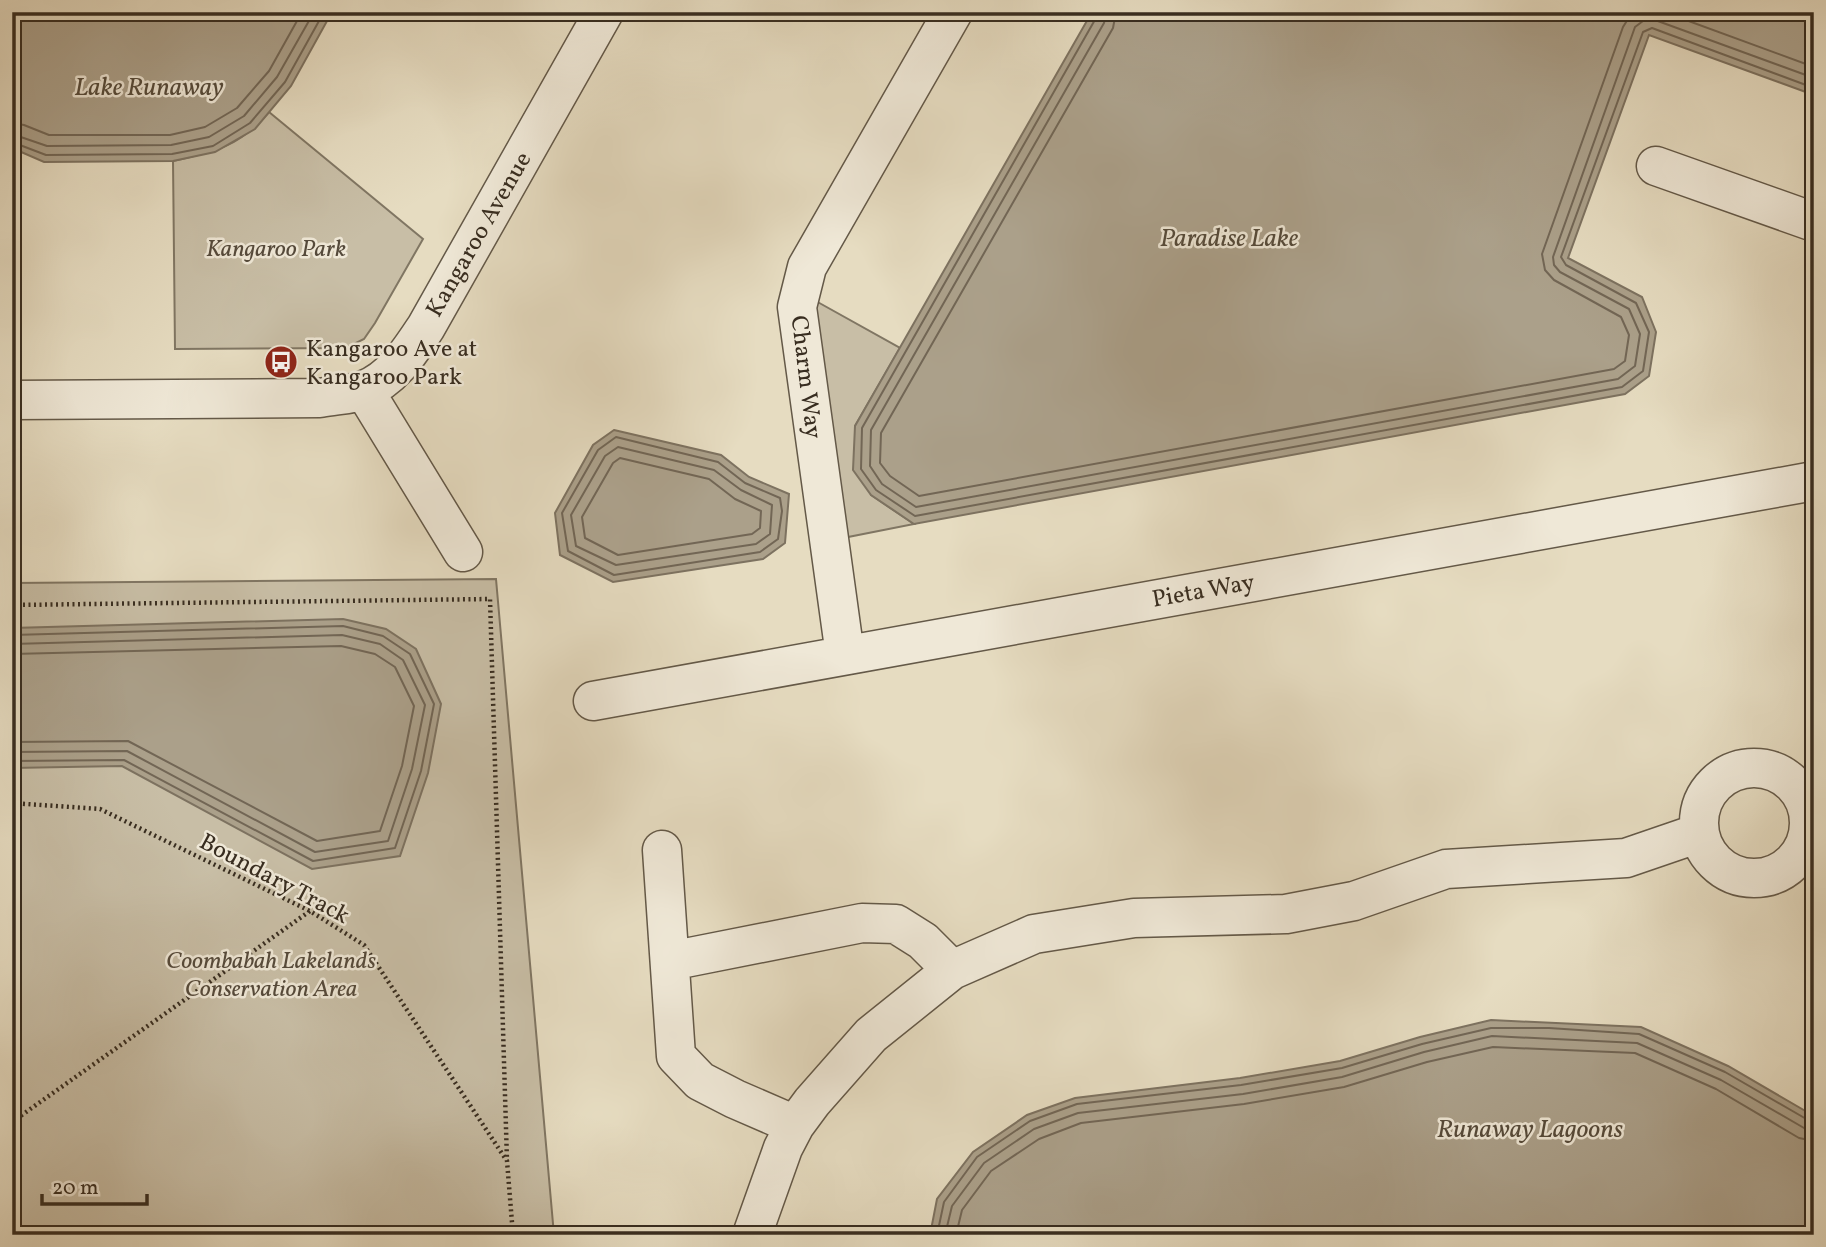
<svg xmlns="http://www.w3.org/2000/svg" width="1826" height="1247" font-family="Vollkorn,serif">
<style>
.green{fill:#c8bea6;stroke:#807663;stroke-width:2}
.water{fill:#aba08a;stroke:#7d7260;stroke-width:2}
.lines{fill:none;stroke-linecap:round;stroke-linejoin:round}
.shore{stroke:#726655;stroke-width:2}
.minor-casing{stroke:#645948;stroke-width:41}
.path{stroke:#382d20;stroke-width:4.5;stroke-dasharray:2 3.5;stroke-linecap:butt}
.minor{stroke:#efe8d7;stroke-width:38}
.labels{text-anchor:middle;stroke-width:5;stroke-linejoin:round;paint-order:stroke}
.street-label{font-size:24px;fill:#382d20;stroke:#efe8d7}
.park-label{font-size:24px;font-style:italic;fill:#554a3b;stroke:#efe8d7}
.poi-label{font-size:24px;fill:#382d20;stroke:#efe8d7;text-anchor:start}
.water-label{font-size:26px;font-style:italic;fill:#554a3a;stroke:#efe8d7}
</style>
<rect width="100%" height="100%" fill="#e6dcc1"/>
<filter id="stains"><feTurbulence type="fractalNoise" baseFrequency=".00286" numOctaves="4"/><feColorMatrix values="0 0 0 0 .2 0 0 0 0 .09 0 0 0 0 .02 0 0 0 .5 -.17"/></filter>
<radialGradient id="worn" r=".72"><stop offset=".6" stop-color="#630" stop-opacity="0"/><stop offset="1" stop-color="#630" stop-opacity=".3"/></radialGradient>
<path class="green" d="M 269,112 L 423,239 L 375,323 L 364,339 L 346,348 L 175,349 L 173,161 C 215,152 240,146 269,112 Z
M 814,300 L 900,348 L 855,426 L 871,495 L 914,524 L 843,538 Z
M 496,579 L 554,1235 L 12,1235 L 12,583 Z"/>
<path class="water" d="M 12,12 L 332,12 L 291,86 L 255,129 L 215,152 L 173,161 L 44,162 L 12,148 Z
M 1092,12 L 1814,12 L 1814,95 L 1649,35 L 1568,258 L 1642,297 L 1656,332 L 1649,376 L 1625,394 L 914,524 L 871,495 L 853,470 L 855,426 Z
M 614,430 L 721,455 L 749,477 L 789,494 L 785,543 L 763,559 L 613,582 L 560,555 L 555,513 L 593,445 Z
M 343,619 L 386,629 L 416,649 L 441,704 L 428,773 L 400,856 L 312,869 L 122,766 L 12,768 L 12,628 Z
M 1491,1020 L 1641,1027 L 1728,1066 L 1814,1116 L 1814,1235 L 930,1235 L 937,1199 L 973,1152 L 1027,1115 L 1075,1098 L 1240,1078 L 1340,1061 L 1420,1037 Z"/>
<g class="lines">
<path class="shore" d="M 1097,12 L 1096,18 L 862,428 L 861,469 L 876,490 L 915,516 L 1622,387 L 1643,371 L 1649,332 L 1636,303 L 1566,265 L 1561,257 L 1643,32 L 1652,28 L 1814,88
M 1106,12 L 1104,23 L 871,430 L 870,466 L 882,484 L 916,507 L 1618,379 L 1635,366 L 1640,334 L 1629,309 L 1560,272 L 1554,265 L 1553,257 L 1635,27 L 1643,21 L 1655,20 L 1814,78
M 1116,12 L 1113,28 L 881,433 L 880,463 L 890,476 L 919,496 L 1614,369 L 1625,361 L 1629,335 L 1621,317 L 1554,280 L 1545,270 L 1542,254 L 1623,27 L 1628,19 L 1636,12
M 1664,12 L 1814,67
M 12,123 L 24,125 L 49,135 L 170,135 L 205,127 L 237,108 L 269,71 L 302,12
M 12,134 L 47,146 L 171,145 L 209,137 L 244,116 L 277,77 L 314,12
M 12,142 L 46,155 L 172,154 L 213,146 L 250,123 L 285,82 L 324,12
M 616,437 L 718,462 L 745,483 L 780,498 L 782,511 L 778,539 L 760,552 L 614,575 L 568,551 L 562,513 L 598,450 Z
M 618,447 L 714,470 L 741,490 L 772,505 L 770,534 L 756,544 L 616,565 L 576,546 L 571,515 L 605,456 Z
M 620,458 L 709,479 L 735,499 L 761,511 L 760,528 L 752,534 L 618,555 L 585,538 L 582,517 L 613,463 Z
M 12,635 L 343,626 L 383,636 L 410,654 L 434,704 L 421,771 L 395,848 L 313,861 L 124,760 L 12,761
M 12,644 L 342,635 L 380,644 L 403,660 L 425,705 L 412,769 L 388,841 L 315,852 L 127,751 L 12,752
M 12,654 L 341,646 L 375,654 L 395,667 L 414,706 L 402,766 L 380,831 L 317,841 L 128,741 L 12,742
M 937,1235 L 944,1202 L 977,1157 L 1030,1121 L 1077,1104 L 1241,1085 L 1342,1068 L 1422,1044 L 1491,1028 L 1549,1028 L 1639,1034 L 1725,1072 L 1808,1120 L 1814,1121
M 945,1235 L 952,1206 L 984,1163 L 1034,1129 L 1078,1113 L 1243,1094 L 1342,1077 L 1424,1052 L 1492,1036 L 1637,1043 L 1721,1080 L 1804,1128 L 1814,1130
M 956,1235 L 962,1210 L 991,1171 L 1039,1139 L 1081,1123 L 1244,1104 L 1344,1087 L 1427,1062 L 1493,1047 L 1635,1053 L 1716,1089 L 1799,1138 L 1814,1141"/>
<defs>
<path id="minor" d="M 1656,166 L 1814,222
M 364,390 L 463,552
M 12,400 L 320,398 C 334,395 351,395 364,390 C 393,379 410,351 426,327 L 604,12
M 845,655 L 797,307 L 807,267 L 953,12
M 593,701 L 1814,481
M1699 823a55 55 0 1 1 110 0a55 55 0 1 1-110 0Z
M 662,850 L 676,1056 L 700,1081 L 735,1099 L 795,1125
M 670,961 L 862,923 L 896,924 L 923,941 L 952,970
M 752,1235 L 783,1148 L 795,1125 L 812,1102 L 871,1035 L 952,970 L 1034,934 L 1134,918 L 1286,914 L 1354,901 L 1446,869 L 1626,858 L 1699,833"/>
</defs>
<use href="#minor" class="minor-casing"/>
<path class="path" d="M 12,605 L 490,599 L 507,1161
M 12,803 L 100,809 L 310,911 L 364,945 L 507,1161 L 513,1235
M 12,1122 L 310,911"/>
<use href="#minor" class="minor"/>
</g>
<defs>
<symbol id="bus-disc" viewBox="-11 -11 22 22"><circle r="9.5" fill="#8f2418" stroke="#efe8d7"/><path d="M-5-6H5V4H4V6H2V4H-2V6H-4V4H-5ZM-3.5-4V0h7V-4ZM-3.5 1.2v1.5H-2V1.2ZM2 1.2v1.5H3.5V1.2Z" fill="#fff"/></symbol>
</defs>
<g fill-rule="evenodd">
<use href="#bus-disc" x="262" y="343" width="38" height="38"/>
</g>
<g class="labels">
<g class="street-label">
<text transform="translate(478 234) rotate(-60)" y="8">Kangaroo Avenue</text>
<text transform="translate(807 377) rotate(83)" y="8">Charm Way</text>
<text transform="translate(1203 590) rotate(-10)" y="8">Pieta Way</text>
<text transform="translate(275 878) rotate(28)" y="8">Boundary Track</text>
</g>
<g class="park-label">
<text x="276" y="256">Kangaroo Park</text>
<text x="271" y="968">Coombabah Lakelands<tspan x="271" dy="28">Conservation Area</tspan></text>
</g>
<g class="poi-label">
<text x="306" y="356">Kangaroo Ave at<tspan x="306" dy="28">Kangaroo Park</tspan></text>
</g>
<g class="water-label">
<text x="149" y="95">Lake Runaway</text>
<text x="1229" y="246">Paradise Lake</text>
<text x="1530" y="1137">Runaway Lagoons</text>
</g>
</g>
<rect width="1826" height="1247" fill="none" stroke="#e6dcc1" stroke-width="42"/>
<rect x="14" y="14" width="1798" height="1219" fill="none" stroke="#382d20" stroke-width="3.5"/>
<rect x="21" y="21" width="1784" height="1205" fill="none" stroke="#382d20" stroke-width="2"/>
<path d="M42 1194v10h105v-10" fill="none" stroke="#382d20" stroke-width="3.5"/>
<text x="52" y="1194" font-size="21" fill="#382d20" stroke="#efe8d7" stroke-width="5" paint-order="stroke">20 m</text>
<rect width="100%" height="100%" filter="url(#stains)"/>
<rect width="100%" height="100%" fill="url(#worn)"/>
</svg>
